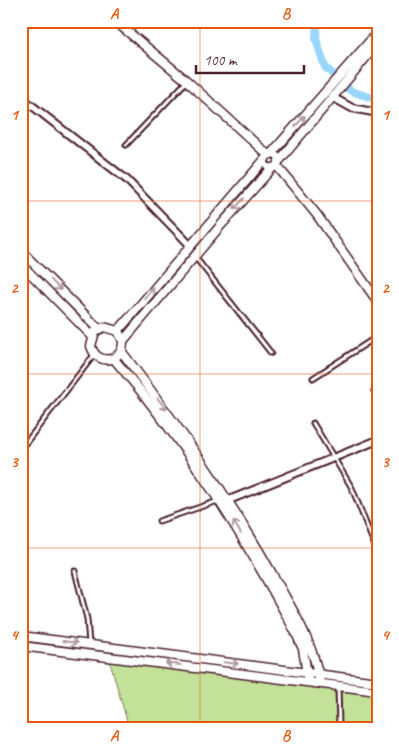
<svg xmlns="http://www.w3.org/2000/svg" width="399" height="749" font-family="Caveat,sans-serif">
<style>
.green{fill:#c3e199;stroke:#868062}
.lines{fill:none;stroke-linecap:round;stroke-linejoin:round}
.canal{stroke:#99d6fa;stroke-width:8}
.service-casing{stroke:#4a1f2b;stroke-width:7}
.minor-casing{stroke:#4a1f2b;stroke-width:10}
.tertiary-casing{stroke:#4a1f2b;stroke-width:11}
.service{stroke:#fff;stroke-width:3}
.minor{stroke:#fff;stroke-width:6}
.tertiary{stroke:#fff;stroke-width:8}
.oneway{stroke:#ae9aa0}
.grid{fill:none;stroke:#e8590c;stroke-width:1;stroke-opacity:0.55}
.neatline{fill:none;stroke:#e8590c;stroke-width:2}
.grid-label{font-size:16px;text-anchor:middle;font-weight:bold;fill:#e8590c}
</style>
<rect width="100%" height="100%" fill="#fff"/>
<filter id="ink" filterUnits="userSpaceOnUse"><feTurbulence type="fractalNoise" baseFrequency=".02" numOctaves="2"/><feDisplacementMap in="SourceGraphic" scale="10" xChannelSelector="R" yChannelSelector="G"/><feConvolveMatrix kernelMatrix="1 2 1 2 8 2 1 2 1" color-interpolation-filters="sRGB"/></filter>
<g filter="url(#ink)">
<path class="green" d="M 109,659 L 378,692 L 378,728 L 129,728 Z"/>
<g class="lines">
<path class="canal" d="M 317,21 L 316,39 L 325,67 L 351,91 L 378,100"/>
<defs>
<path id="service" d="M 126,145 L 186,82
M 195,257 L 271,353
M 313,378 L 378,336
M 374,391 L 378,395
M 313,423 L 352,488 L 378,554
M 21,449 L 94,355
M 159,521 L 218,501
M 75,571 L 87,619 L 89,644
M 338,686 L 339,728"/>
<path id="minor" d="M 21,97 L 127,180 L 190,245
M 332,97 L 352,108 L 378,113
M265 161a7 7 0 1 1 14 0a7 7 0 1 1-14 0Z
M 229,500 L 378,440"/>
<path id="tertiary" d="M 115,21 L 187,81 L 268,155
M 271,154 L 378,32
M 279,161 L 378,43
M 277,166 L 317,215 L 378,302
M 21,251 L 99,329
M 21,264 L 92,336
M 118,331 L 265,159
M 123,341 L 118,331 L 104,327 L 95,332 L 91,346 C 97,367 124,362 123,341 L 222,224 L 272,168
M 122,352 C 177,425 230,498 275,579 C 294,612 314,645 320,683
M 114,359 C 186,442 243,534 295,631 L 303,649 L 308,681
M 21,636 L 378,682
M 21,646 L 378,691"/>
</defs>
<use href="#service" class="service-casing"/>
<use href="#minor" class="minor-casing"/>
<use href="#tertiary" class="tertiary-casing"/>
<use href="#service" class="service"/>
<use href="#minor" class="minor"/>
<use href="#tertiary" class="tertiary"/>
</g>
<defs><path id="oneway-shaft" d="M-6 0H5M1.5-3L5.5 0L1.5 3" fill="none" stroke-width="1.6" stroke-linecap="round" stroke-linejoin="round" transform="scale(1.25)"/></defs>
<g class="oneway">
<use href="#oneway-shaft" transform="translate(300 121) rotate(-48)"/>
<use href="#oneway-shaft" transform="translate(239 204) rotate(132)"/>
<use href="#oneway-shaft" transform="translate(56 285) rotate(46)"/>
<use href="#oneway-shaft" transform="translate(149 293) rotate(-50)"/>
<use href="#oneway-shaft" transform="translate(162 404) rotate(53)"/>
<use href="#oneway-shaft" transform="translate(237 527) rotate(-121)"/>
<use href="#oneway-shaft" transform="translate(70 642) rotate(7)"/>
<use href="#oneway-shaft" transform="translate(231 663) rotate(6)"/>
<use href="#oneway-shaft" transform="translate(173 664) rotate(-173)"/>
</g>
</g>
<path class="grid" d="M 200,21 L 200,728M 21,201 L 378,201M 21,374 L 378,374M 21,548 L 378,548"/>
<rect width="399" height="749" fill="none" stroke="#fff" stroke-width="55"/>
<path d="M196 65v8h108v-8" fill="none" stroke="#4a1f2b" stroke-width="2.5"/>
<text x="204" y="65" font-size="15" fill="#4a1f2b" stroke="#ffffff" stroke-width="4" paint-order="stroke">100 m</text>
<rect x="28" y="28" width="344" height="694" class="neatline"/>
<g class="grid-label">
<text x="114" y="19">A</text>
<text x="286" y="19">B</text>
<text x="14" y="120">1</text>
<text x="385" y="120">1</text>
<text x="14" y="293">2</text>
<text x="385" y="293">2</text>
<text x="14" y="467">3</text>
<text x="385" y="467">3</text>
<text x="14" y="640">4</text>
<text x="385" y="640">4</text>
<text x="114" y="741">A</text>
<text x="286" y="741">B</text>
</g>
</svg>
